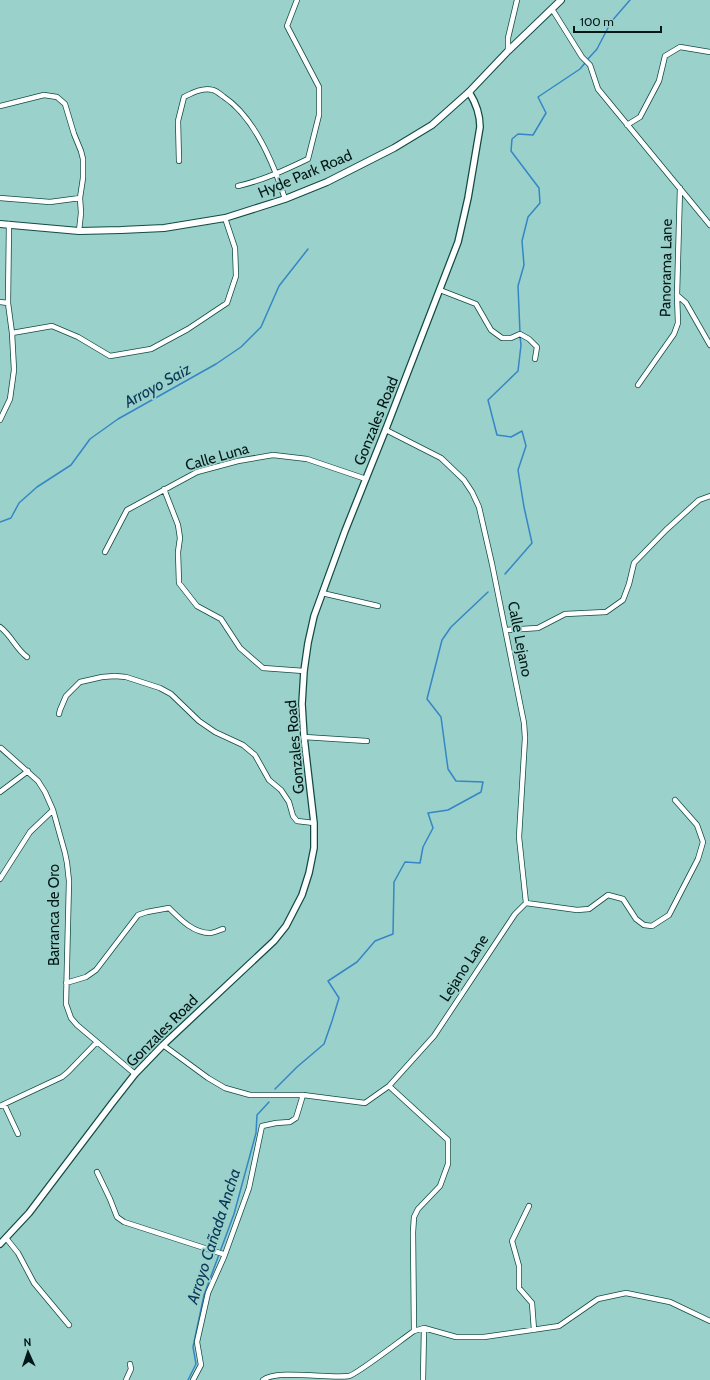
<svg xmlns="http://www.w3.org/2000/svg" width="710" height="1380" font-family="Cabin,sans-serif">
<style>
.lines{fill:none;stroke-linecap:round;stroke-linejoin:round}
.stream{stroke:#3586c6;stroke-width:1.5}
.minor-casing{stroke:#124b46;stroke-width:6}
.tertiary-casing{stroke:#124b46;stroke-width:8}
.secondary-casing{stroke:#124b46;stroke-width:8}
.minor{stroke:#fff;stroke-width:4.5}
.tertiary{stroke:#fff;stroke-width:5.5}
.secondary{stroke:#fff;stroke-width:6}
.labels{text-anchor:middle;stroke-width:3.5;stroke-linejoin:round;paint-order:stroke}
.street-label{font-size:15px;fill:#031816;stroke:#9ad1ca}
.water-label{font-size:16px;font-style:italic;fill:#0a3657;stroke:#9ad1ca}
</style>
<rect width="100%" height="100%" fill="#9ad1ca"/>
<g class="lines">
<path class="stream" d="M 587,60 L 597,49 L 611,22 L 630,0
M 520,333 L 518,286 L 524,265 L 522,241 L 528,217 L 540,203 L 539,188 L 511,151 L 512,139 L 518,134 L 533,135 L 546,113 L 538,97 L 580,69 L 585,63
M 0,522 L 11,518 L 19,503 L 37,487 L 71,465 L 90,439 L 118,419 L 216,364 L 241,347 L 261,327 L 279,286 L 308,249
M 505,574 L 532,543 L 524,507 L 518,470 L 526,446 L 522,431 L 511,437 L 497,435 L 488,400 L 518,371 L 521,345 L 520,336
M 275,1089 L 297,1067 L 324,1044 L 332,1021 L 339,998 L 328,981 L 357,962 L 375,941 L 393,934 L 394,882 L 405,862 L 420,863 L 423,847 L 433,828 L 428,813 L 448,810 L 481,792 L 483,782 L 456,781 L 448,769 L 441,717 L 427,699 L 442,640 L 451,627 L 488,592
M 188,1380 L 196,1364 L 193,1347 L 204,1295 L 234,1214 L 256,1133 L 257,1115 L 269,1102"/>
<defs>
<path id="minor" d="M 552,9 L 582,57 L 590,65 L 598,89 L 710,225
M 508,51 L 508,38 L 517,0
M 0,106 L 44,95 L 57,97 L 65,104 L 74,134 L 81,151 L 83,159 L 83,178 L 80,198 L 81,213 L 79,231
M 627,125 L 640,117 L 659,81 L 665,56 L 680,47 L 710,52
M 179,161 L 178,121 L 184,97 C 192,93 203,87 213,90 C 217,91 221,95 224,97 C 254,117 274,165 285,199
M 238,186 C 264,180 285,170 308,159 L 319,115 L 319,87 L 287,26 L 297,0
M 0,198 L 50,202 L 80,198
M 440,290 L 476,304 L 491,330 L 502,338 L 511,338 L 520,334 L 529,339 L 537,347 L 535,359
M 677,295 L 686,303 L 710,345
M 0,302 L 8,303
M 12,333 L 52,326 L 78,337 L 110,356 L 151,349 L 188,329 L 227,303 L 236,276 L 235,248 L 225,218
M 638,385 L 674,334 L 678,323 L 677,295 L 680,188
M 0,420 L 10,399 L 14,370 L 12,333 L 8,303 L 9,224
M 386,430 L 441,458 L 464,480 L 472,492 L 479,507 L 492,564 L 524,723 L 525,738 L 519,837 L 526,903
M 164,489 L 178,525 L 180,538 L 178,552 L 179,583 L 197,606 L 221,619 L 240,648 L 263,668 L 304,671
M 105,552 L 127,510 L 197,472 L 238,461 L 273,455 L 307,459 L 366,479
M 322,593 L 378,606
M 0,627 C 11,635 16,649 27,657
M 506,630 L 538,628 L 565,614 L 606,612 L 623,600 L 629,584 L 634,563 L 666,530 L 699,500 L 710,496
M 59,714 L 60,710 L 66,696 L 80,682 L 102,677 L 115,676 L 126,677 L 160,688 L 171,694 L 199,721 L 215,732 L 243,745 L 255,755 L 269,780 L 281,790 L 289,802 L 293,816 L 297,821 L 314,823
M 304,737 L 367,741
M 1,748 L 38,781 L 45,792 L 53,810 L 65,853 L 67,863 L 69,881 L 66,1004 L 71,1018 L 77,1025 L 135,1074
M 0,792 L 28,771
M 0,879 L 30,832 L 53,810
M 66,983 L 86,977 L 96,970 L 138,915 L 147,912 L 169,908 C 180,919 193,933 210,933 C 214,933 219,930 223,929
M 163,1045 L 208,1078 L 225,1088 L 250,1095 L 303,1095 L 365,1103 L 389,1086 L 434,1036 L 515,914 L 526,903 L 577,910 L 589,909 L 608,895 L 623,899 L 636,919 L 644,925 L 652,926 L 669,915 L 698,859 L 703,842 L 697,825 L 675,800
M 389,1086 L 448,1140 L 448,1164 L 440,1186 L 418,1209 L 414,1217 L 413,1232 L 414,1331
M 4,1104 L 18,1134
M 0,1106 L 62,1077 L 68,1072 L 97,1042
M 97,1172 L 110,1199 L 117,1217 L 124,1222 L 223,1254
M 529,1206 L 512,1241 L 519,1266 L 519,1288 L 532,1303 L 534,1330
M 6,1238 L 18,1253 L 34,1283 L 69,1325
M 126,1380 L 131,1369 L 130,1364
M 193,1380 L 201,1365 L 197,1342 L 208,1293 L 224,1257 L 249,1188 L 262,1126 L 276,1123 L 290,1122 L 296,1118 L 303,1095
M 263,1380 C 277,1369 330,1379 349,1376 C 356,1375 405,1337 414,1331 L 424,1328 L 456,1337 L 484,1337 L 559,1326 L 598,1299 L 626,1293 L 670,1302 L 710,1321
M 423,1380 L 424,1328"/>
<path id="tertiary" d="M 0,1244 L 29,1213 L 113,1102 L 135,1074 L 163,1045 L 274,941 L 286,926 L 302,895 L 309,873 L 314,848 L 314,823 L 304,737 L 302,704 L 304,671 L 308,643 L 314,616 L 345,531 L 387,426 L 458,242 L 468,198 L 480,127 C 480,115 476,103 469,92"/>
<path id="secondary" d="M 0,224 L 79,231 L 121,230 L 164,228 L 225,218 L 285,199 L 327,182 L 394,148 L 432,125 L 469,92 L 508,51 L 561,0"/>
</defs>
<use href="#minor" class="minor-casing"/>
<use href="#tertiary" class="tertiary-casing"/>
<use href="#secondary" class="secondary-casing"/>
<use href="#minor" class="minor"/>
<use href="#tertiary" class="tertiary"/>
<use href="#secondary" class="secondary"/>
</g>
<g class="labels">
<g class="street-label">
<text transform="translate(305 174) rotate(-23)" y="5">Hyde Park Road</text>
<text transform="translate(666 268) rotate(-89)" y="5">Panorama Lane</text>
<text transform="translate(376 421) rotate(-68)" y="5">Gonzales Road</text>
<text transform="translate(217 457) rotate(-16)" y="5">Calle Luna</text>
<text transform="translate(520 639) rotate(79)" y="5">Calle Lejano</text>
<text transform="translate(295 747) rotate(-95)" y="5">Gonzales Road</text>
<text transform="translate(54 915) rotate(-90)" y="5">Barranca de Oro</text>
<text transform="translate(464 968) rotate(-57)" y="5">Lejano Lane</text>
<text transform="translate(162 1031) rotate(-45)" y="5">Gonzales Road</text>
</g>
<g class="water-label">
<text transform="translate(157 385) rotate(-29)" y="6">Arroyo Saiz</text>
<text transform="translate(213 1236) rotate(-72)" y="6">Arroyo Cañada Ancha</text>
</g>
</g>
<g transform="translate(28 1352) rotate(357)" stroke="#9ad1ca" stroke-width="3" paint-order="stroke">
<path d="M0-3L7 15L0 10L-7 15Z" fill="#031816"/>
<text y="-6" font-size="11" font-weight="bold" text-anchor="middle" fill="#031816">N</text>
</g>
<path d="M574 26v6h87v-6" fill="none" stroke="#031816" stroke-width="2"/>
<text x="580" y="26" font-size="12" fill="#031816" stroke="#9ad1ca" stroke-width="3" paint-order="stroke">100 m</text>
</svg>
